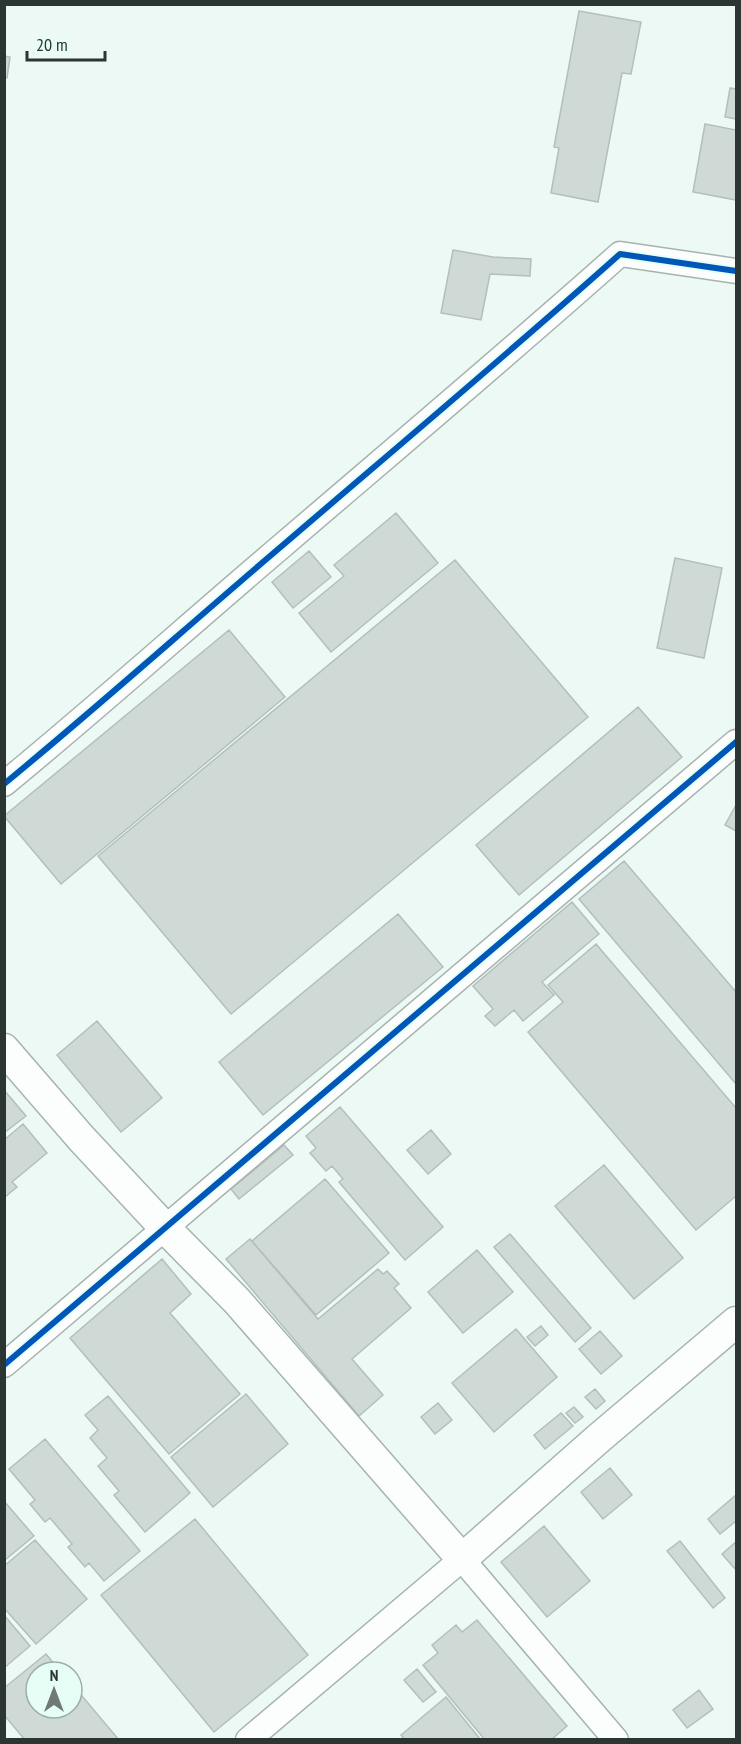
<svg xmlns="http://www.w3.org/2000/svg" width="741" height="1744" font-family="'PT Sans Narrow',sans-serif">
<style>
.building{fill:#cfdad6;stroke:#b4bfbc;stroke-width:1.5}
.lines{fill:none;stroke-linecap:round;stroke-linejoin:round}
.minor-casing{stroke:#a7b3af;stroke-width:27}
.tertiary-casing{stroke:#a7b3af;stroke-width:33}
.minor{stroke:#fcfefe;stroke-width:24}
.tertiary{stroke:#fcfefe;stroke-width:30}
.cycleway-casing{stroke:#e7fef7;stroke-width:10}
.cycleway{stroke:#0057b8;stroke-width:6}
</style>
<rect width="100%" height="100%" fill="#ecf9f5"/>
<path class="building" d="M 579,11 L 641,22 L 631,74 L 622,73 L 598,202 L 551,193 L 559,148 L 554,147 Z
M 4,56 L 10,57 L 7,78 L 4,78 Z
M 730,88 L 736,89 L 736,119 L 725,117 Z
M 705,124 L 736,130 L 736,200 L 693,192 Z
M 453,250 L 493,257 L 531,259 L 530,276 L 490,274 L 481,320 L 441,313 Z
M 396,513 L 438,563 L 331,652 L 299,613 L 344,576 L 334,565 Z
M 309,551 L 331,577 L 293,608 L 272,582 Z
M 675,558 L 722,568 L 704,658 L 657,648 Z
M 455,560 L 588,717 L 231,1014 L 98,856 Z
M 229,630 L 285,697 L 61,884 L 4,816 Z
M 638,707 L 682,757 L 519,895 L 476,845 Z
M 736,805 L 736,831 L 725,825 Z
M 624,861 L 736,992 L 736,1084 L 579,899 Z
M 572,902 L 599,934 L 542,982 L 554,995 L 523,1021 L 514,1010 L 495,1026 L 485,1016 L 493,1009 L 473,986 Z
M 398,914 L 443,967 L 263,1115 L 219,1062 Z
M 596,944 L 736,1108 L 736,1196 L 696,1230 L 528,1032 L 563,1002 L 548,985 Z
M 97,1021 L 162,1098 L 121,1132 L 57,1055 Z
M 4,1090 L 26,1116 L 4,1133 Z
M 340,1107 L 443,1227 L 405,1260 L 339,1182 L 343,1179 L 332,1166 L 326,1171 L 310,1153 L 316,1148 L 306,1136 Z
M 23,1124 L 47,1153 L 12,1182 L 17,1187 L 5,1197 L 4,1140 Z
M 431,1130 L 451,1154 L 428,1174 L 407,1150 Z
M 284,1145 L 293,1155 L 239,1199 L 231,1189 Z
M 604,1165 L 683,1258 L 634,1299 L 555,1206 Z
M 325,1179 L 389,1253 L 316,1315 L 252,1241 Z
M 510,1234 L 591,1328 L 575,1342 L 494,1247 Z
M 250,1239 L 318,1319 L 378,1269 L 383,1274 L 387,1271 L 399,1284 L 394,1288 L 411,1308 L 352,1359 L 383,1395 L 359,1416 L 226,1259 Z
M 477,1250 L 513,1292 L 463,1333 L 428,1292 Z
M 162,1259 L 191,1294 L 170,1313 L 240,1394 L 169,1454 L 70,1338 Z
M 541,1326 L 548,1335 L 535,1346 L 527,1337 Z
M 516,1329 L 557,1377 L 494,1432 L 452,1383 Z
M 600,1331 L 622,1356 L 601,1374 L 579,1349 Z
M 595,1389 L 605,1401 L 596,1409 L 585,1397 Z
M 246,1394 L 288,1444 L 213,1507 L 171,1457 Z
M 108,1396 L 190,1493 L 145,1532 L 114,1495 L 119,1491 L 98,1466 L 107,1458 L 90,1438 L 98,1430 L 85,1415 Z
M 438,1403 L 452,1420 L 435,1434 L 421,1417 Z
M 574,1407 L 583,1417 L 575,1423 L 566,1413 Z
M 561,1413 L 573,1426 L 545,1449 L 534,1435 Z
M 45,1439 L 140,1551 L 104,1581 L 89,1563 L 85,1567 L 68,1547 L 72,1544 L 50,1518 L 45,1522 L 30,1504 L 35,1500 L 9,1469 Z
M 610,1468 L 632,1495 L 603,1519 L 581,1492 Z
M 736,1495 L 736,1521 L 720,1534 L 708,1519 Z
M 4,1501 L 34,1536 L 5,1560 L 4,1559 Z
M 195,1519 L 308,1655 L 214,1732 L 101,1595 Z
M 544,1526 L 590,1581 L 547,1617 L 501,1562 Z
M 35,1540 L 87,1599 L 36,1644 L 4,1608 L 4,1566 Z
M 680,1541 L 725,1598 L 713,1608 L 667,1551 Z
M 736,1542 L 736,1570 L 722,1554 Z
M 4,1615 L 30,1646 L 4,1668 Z
M 477,1620 L 567,1726 L 551,1740 L 485,1740 L 423,1665 L 438,1653 L 432,1645 L 456,1625 L 462,1632 Z
M 46,1654 L 61,1672 L 36,1672 L 36,1708 L 72,1708 L 72,1684 L 119,1740 L 25,1740 L 4,1715 L 4,1688 Z
M 417,1669 L 436,1692 L 423,1702 L 404,1680 Z
M 699,1690 L 713,1709 L 687,1728 L 673,1710 Z
M 446,1697 L 481,1740 L 405,1740 L 401,1735 Z"/>
<g class="lines">
<defs>
<path id="minor" d="M 4,784 C 99,706 190,624 283,545 C 396,448 509,353 620,254 L 736,271
M 4,1365 L 736,742
M 248,1740 L 462,1559 L 616,1740"/>
<path id="tertiary" d="M 4,1049 L 81,1138 L 164,1227 L 237,1301 L 462,1559 L 599,1438 L 736,1322"/>
</defs>
<use href="#minor" class="minor-casing"/>
<use href="#tertiary" class="tertiary-casing"/>
<use href="#minor" class="minor"/>
<use href="#tertiary" class="tertiary"/>
<defs>
<path id="cycleway" d="M 4,784 C 99,706 190,624 283,545 C 396,448 509,353 620,254 L 736,271
M 4,1365 L 736,742"/>
</defs>
<use href="#cycleway" class="cycleway-casing"/>
<use href="#cycleway" class="cycleway"/>
</g>
<rect width="741" height="1744" fill="none" stroke="#2b3633" stroke-width="12"/>
<g transform="translate(54 1690)"><circle r="28" fill="#e7fef7" stroke="#9caea9" stroke-width="1.5"/>
<path d="M0-4.5L10 22L0 15L-10 22Z" fill="#6f7a77"/>
<text y="-9" font-size="16" font-weight="bold" text-anchor="middle" fill="#2b3633">N</text>
</g>
<path d="M27 51v9h78v-9" fill="none" stroke="#2b3633" stroke-width="3"/>
<text x="36" y="51" font-size="18" fill="#2b3633" stroke="#e7fef7" stroke-width="4.5" paint-order="stroke">20 m</text>
</svg>
